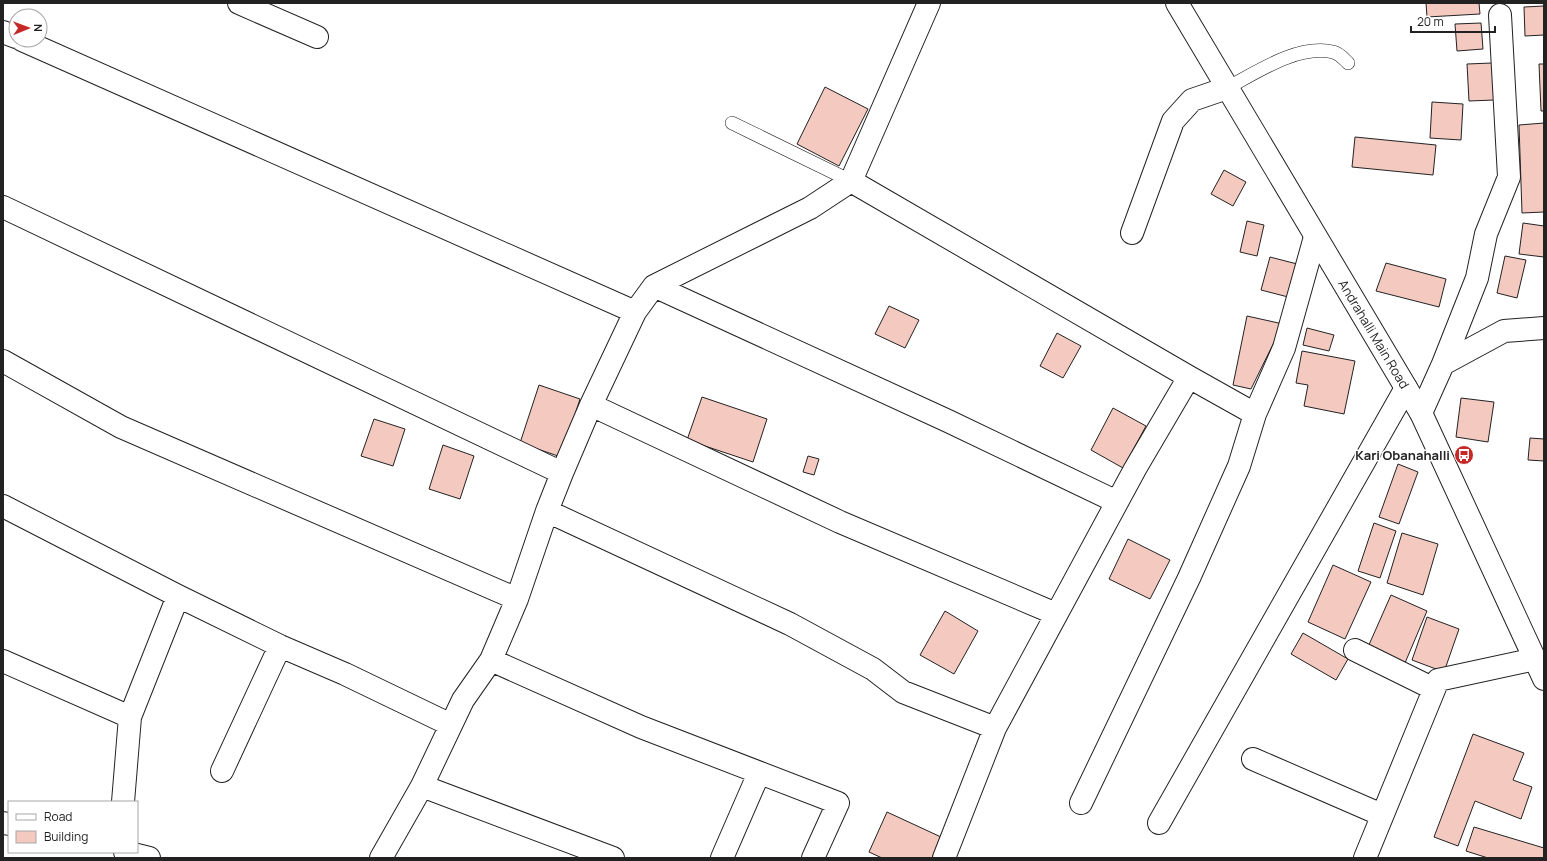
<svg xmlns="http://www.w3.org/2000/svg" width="1547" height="861" font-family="Manrope,sans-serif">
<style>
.building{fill:#f3c9c0;stroke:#222}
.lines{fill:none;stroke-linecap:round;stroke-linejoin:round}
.lane-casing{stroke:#222;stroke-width:14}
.street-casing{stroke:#222;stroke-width:24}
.secondary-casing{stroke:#222;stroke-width:24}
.lane{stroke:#fff;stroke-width:13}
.street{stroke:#fff;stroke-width:22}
.secondary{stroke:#fff;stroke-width:22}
.labels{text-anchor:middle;stroke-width:3;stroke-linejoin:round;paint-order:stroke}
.street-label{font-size:13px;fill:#222;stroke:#fff}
.poi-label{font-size:13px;font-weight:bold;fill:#222;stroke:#fff;text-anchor:end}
</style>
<rect width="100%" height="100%" fill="#fff"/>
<path class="building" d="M 1426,3 L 1479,3 L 1480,14 L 1427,17 Z
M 1544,6 L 1544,35 L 1525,36 L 1524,7 Z
M 1481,23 L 1483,49 L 1457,51 L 1455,24 Z
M 1492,63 L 1494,100 L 1469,101 L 1467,64 Z
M 1539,64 L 1544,64 L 1544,111 L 1541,111 Z
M 825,87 L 868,109 L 839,166 L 797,144 Z
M 1432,102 L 1463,104 L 1461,140 L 1430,138 Z
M 1544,123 L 1544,212 L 1522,213 L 1519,125 Z
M 1355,137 L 1436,145 L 1433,175 L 1352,167 Z
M 1224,170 L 1246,182 L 1233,206 L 1211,194 Z
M 1247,221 L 1264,225 L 1257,256 L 1240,252 Z
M 1523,223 L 1544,226 L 1544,257 L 1519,254 Z
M 1505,256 L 1526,260 L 1517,298 L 1497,293 Z
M 1270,257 L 1301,265 L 1292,298 L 1261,290 Z
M 1386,263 L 1446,279 L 1439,307 L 1376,291 Z
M 889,306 L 919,320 L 905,348 L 875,334 Z
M 1247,316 L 1283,324 L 1251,389 L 1233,385 Z
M 1307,328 L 1334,335 L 1329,351 L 1303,345 Z
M 1057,333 L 1081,346 L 1063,378 L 1040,366 Z
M 1302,351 L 1355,361 L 1344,414 L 1304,406 L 1308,385 L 1296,383 Z
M 539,385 L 580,399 L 561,457 L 520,443 Z
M 702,397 L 767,419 L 753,462 L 687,440 Z
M 1461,398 L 1494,402 L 1488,442 L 1456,437 Z
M 1113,408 L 1146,426 L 1123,468 L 1091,450 Z
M 374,419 L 405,429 L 393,466 L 361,456 Z
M 1530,438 L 1544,439 L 1544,461 L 1528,460 Z
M 443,445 L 474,456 L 460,499 L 429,489 Z
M 808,456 L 819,459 L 814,475 L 803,472 Z
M 1398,464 L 1418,472 L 1399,524 L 1379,517 Z
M 1374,523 L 1396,531 L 1380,578 L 1358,571 Z
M 1402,533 L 1438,544 L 1423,595 L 1387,583 Z
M 1128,539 L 1170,560 L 1150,599 L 1109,579 Z
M 1333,565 L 1371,582 L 1345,639 L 1308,622 Z
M 1391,595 L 1427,611 L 1405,663 L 1368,647 Z
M 945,611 L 978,631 L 954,674 L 920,655 Z
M 1427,617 L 1459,629 L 1444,672 L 1412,660 Z
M 1303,633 L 1348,659 L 1336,680 L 1291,654 Z
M 1473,734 L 1524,753 L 1513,780 L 1532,787 L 1521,819 L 1475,801 L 1458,846 L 1434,837 Z
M 887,812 L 941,837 L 932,858 L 882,858 L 869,852 Z
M 1474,827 L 1544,848 L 1544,858 L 1488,858 L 1466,851 Z"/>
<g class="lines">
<defs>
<path id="lane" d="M 1227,88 C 1257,72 1298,44 1333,52 C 1339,53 1344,59 1348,63
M 732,123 L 851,181"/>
<path id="street" d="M 239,3 L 317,37
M 3,32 L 16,37
M 22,40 L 635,312
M 851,181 L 1189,377 L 1255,414
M 3,207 L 562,473
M 1132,233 L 1173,121 L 1192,100 L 1227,88
M 654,286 L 948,421 L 1117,502
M 3,361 L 121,427 L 517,599
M 1443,364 L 1504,331 L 1544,328
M 591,405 L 840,522 L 1056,614
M 1421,413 L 1443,364 L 1477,278 L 1486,234 L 1509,177 L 1500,15
M 3,506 L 178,596 L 280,646 L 345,674 L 451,725
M 547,511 L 790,624 L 873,669 L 903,692 L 995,728
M 1355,650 L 1434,689
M 491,660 L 641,727 L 838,803 L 813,858
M 3,661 L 130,717
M 1253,759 L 1382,815
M 222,771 L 280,646
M 422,786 L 613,858
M 123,802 L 130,717 L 178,596
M 1081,803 L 1189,578 L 1239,466 L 1255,414 L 1284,348 L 1315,237
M 3,823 L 9,824
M 1159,823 L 1406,388
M 125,852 L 149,858
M 381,858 L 422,786 L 463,700 L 491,660 L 517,599 L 547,511 L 562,473 L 591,405 L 635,312 L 654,286 L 810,208 L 851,181 L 929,3
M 722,858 L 759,773
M 944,858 L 995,728 L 1135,469 L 1189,377
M 1365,858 L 1438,680 L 1535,659"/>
<path id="secondary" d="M 1177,3 L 1421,413 L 1544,679"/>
</defs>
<use href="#lane" class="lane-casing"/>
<use href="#street" class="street-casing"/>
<use href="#secondary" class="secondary-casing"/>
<use href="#lane" class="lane"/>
<use href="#street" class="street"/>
<use href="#secondary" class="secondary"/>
</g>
<defs>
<symbol id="bus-disc" viewBox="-11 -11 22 22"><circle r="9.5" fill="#c62828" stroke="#fff"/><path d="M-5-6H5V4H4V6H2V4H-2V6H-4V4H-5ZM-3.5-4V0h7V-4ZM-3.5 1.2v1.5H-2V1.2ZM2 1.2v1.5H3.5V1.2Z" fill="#fff"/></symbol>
</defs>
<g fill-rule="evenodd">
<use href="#bus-disc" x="1453" y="444" width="22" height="22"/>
</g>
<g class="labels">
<g class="street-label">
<text transform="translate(1374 334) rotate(59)" y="5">Andrahalli Main Road</text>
</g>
<g class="poi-label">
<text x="1450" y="460">Kari Obanahalli</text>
</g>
</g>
<rect width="1547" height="861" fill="none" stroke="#222222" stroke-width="8"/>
<rect x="8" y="801" width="130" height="52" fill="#ffffff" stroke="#a7a7a7"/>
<rect x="16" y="814" width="20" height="6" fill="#ffffff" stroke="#a7a7a7"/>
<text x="44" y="821" font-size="12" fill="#222222">Road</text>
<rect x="16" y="831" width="20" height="12" fill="#f3c9c0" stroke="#a7a7a7"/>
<text x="44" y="841" font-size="12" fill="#222222">Building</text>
<g transform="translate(28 28) rotate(89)"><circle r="19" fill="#ffffff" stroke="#a7a7a7"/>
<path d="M0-3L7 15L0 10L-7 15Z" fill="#c62828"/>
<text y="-6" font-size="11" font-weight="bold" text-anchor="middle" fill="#222222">N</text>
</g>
<path d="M1411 26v6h84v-6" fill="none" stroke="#222222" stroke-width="2"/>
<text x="1417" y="26" font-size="12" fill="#222222" stroke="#ffffff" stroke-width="3" paint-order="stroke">20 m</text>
</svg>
